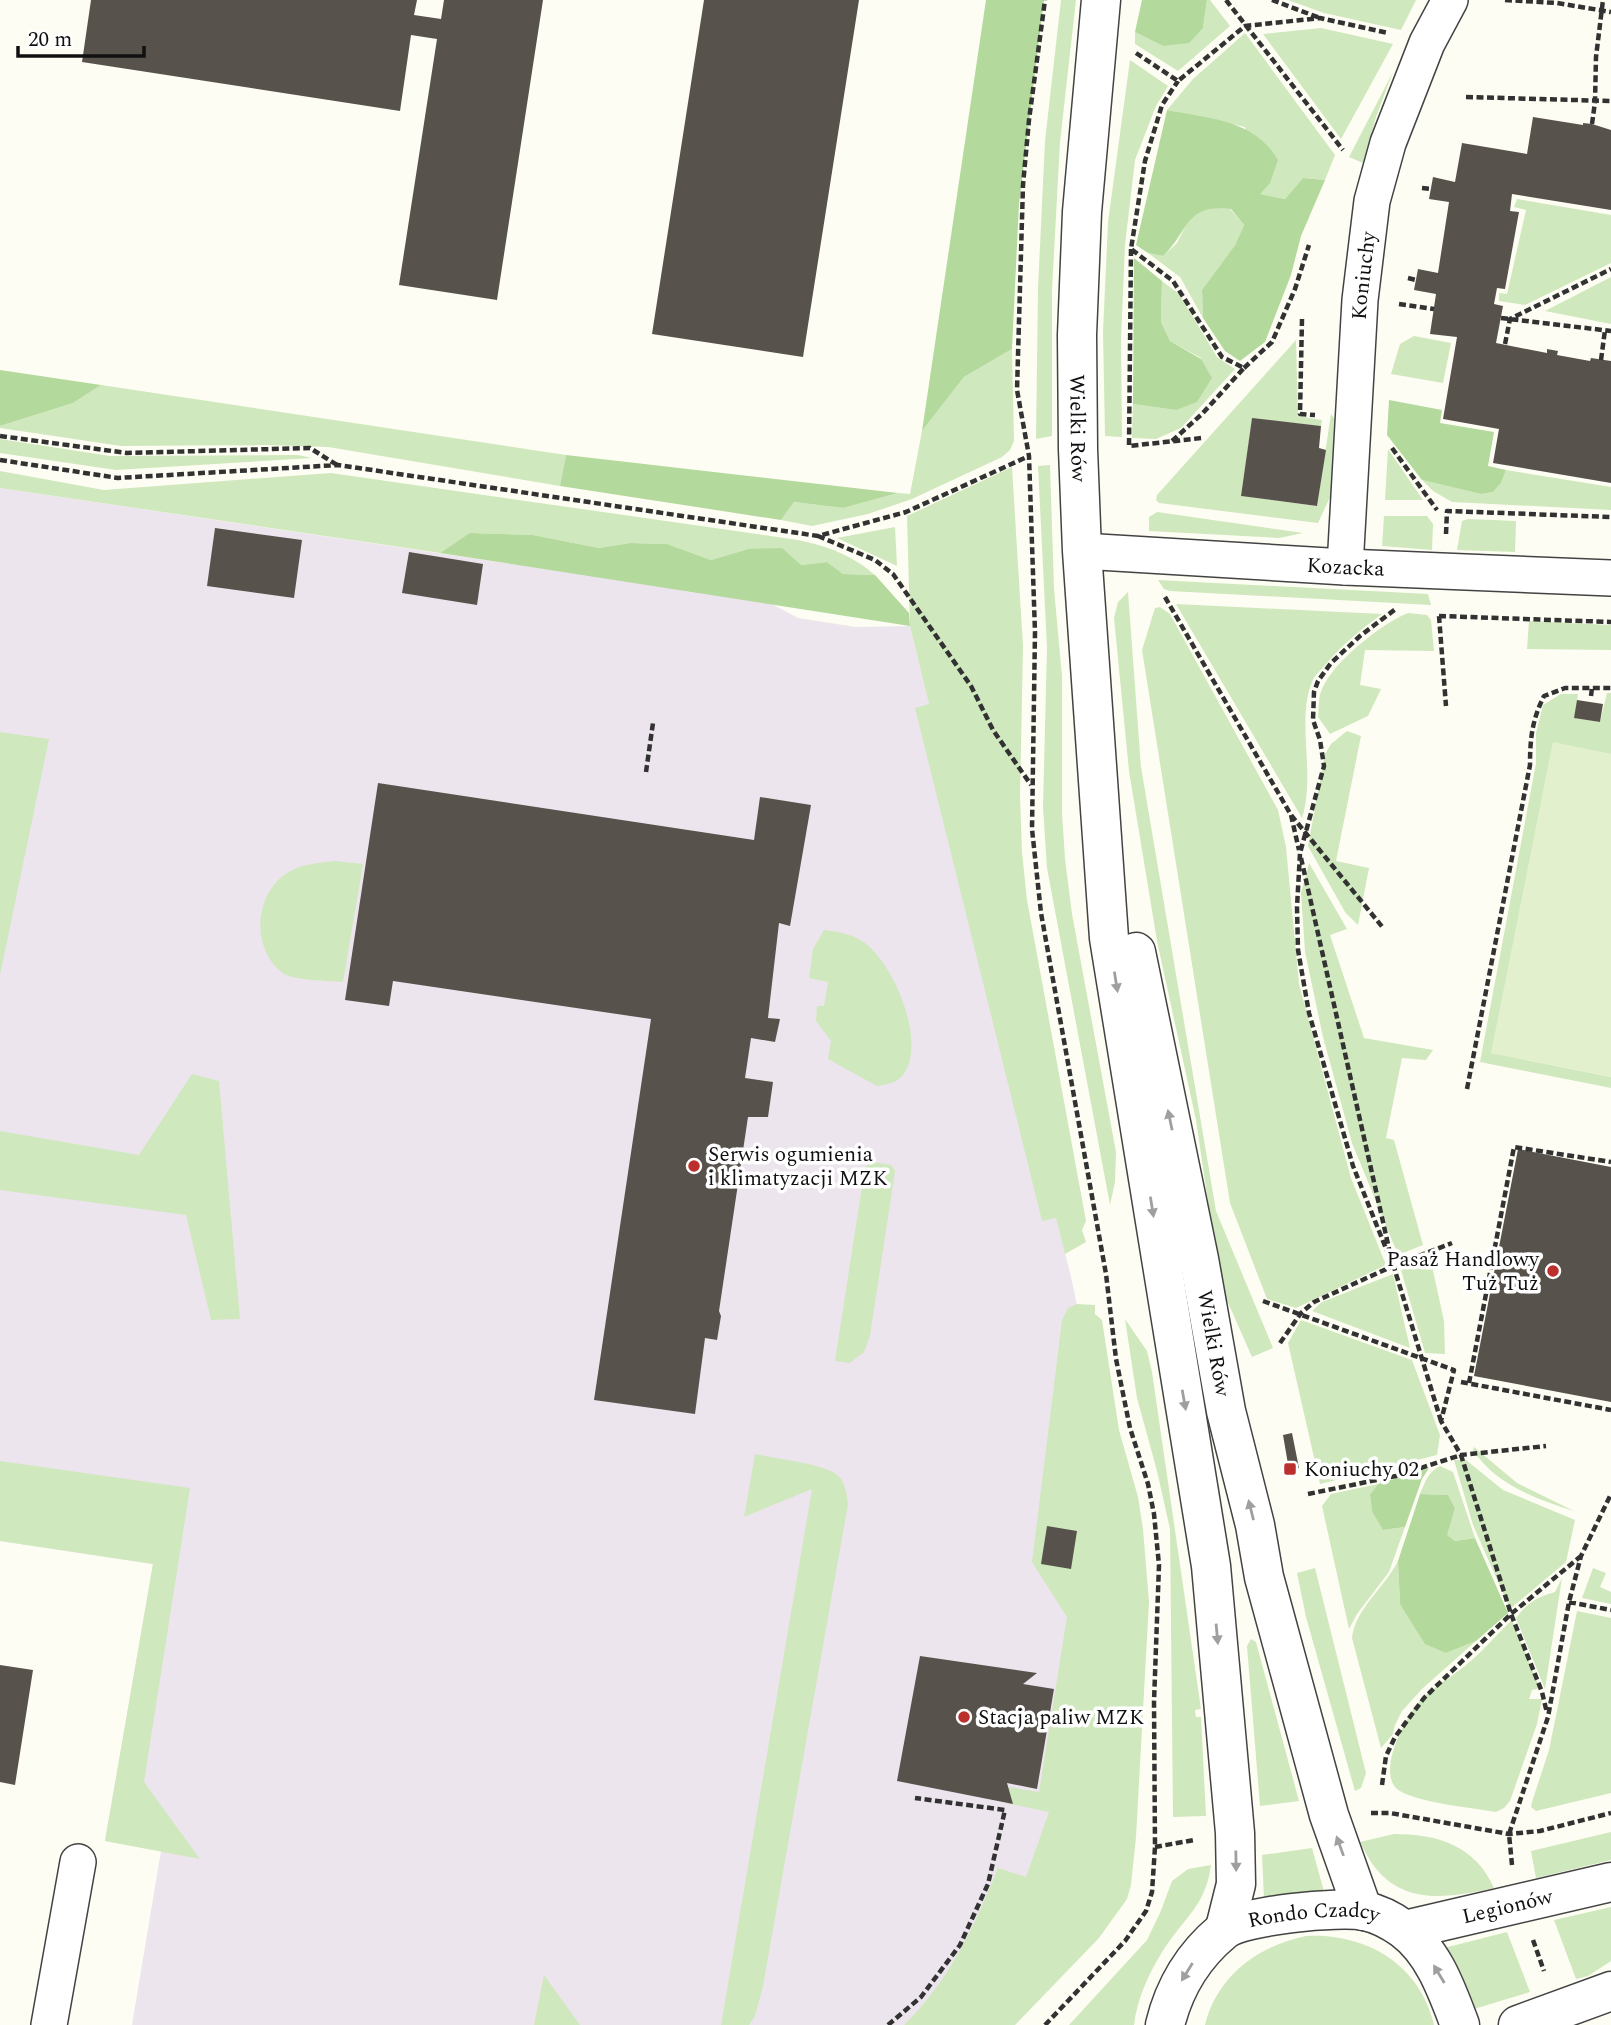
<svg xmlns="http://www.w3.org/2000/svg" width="1611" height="2025" font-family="Spectral,serif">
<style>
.industrial{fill:#ede5ed}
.green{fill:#d0e8bd}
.forest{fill:#b3d99c}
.pitch{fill:#e2f0ce}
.building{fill:#58524c}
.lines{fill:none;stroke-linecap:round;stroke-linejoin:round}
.minor-casing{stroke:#434343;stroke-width:38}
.tertiary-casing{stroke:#434343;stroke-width:41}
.path{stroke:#323232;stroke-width:4.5;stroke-dasharray:7 3.5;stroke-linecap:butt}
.minor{stroke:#fff;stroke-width:35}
.tertiary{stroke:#fff;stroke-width:38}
.oneway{fill:#9f9f9f}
.poi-dot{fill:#bb2f2c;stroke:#fff;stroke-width:2.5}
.labels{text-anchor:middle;stroke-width:7;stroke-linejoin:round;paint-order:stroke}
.street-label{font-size:21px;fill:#101010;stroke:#fff}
.poi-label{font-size:21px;fill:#101010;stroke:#fff;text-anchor:start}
</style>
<rect width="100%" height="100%" fill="#fefdf3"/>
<path class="industrial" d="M 0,488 L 768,602 L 798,618 L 856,627 L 910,626 L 1072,1281 L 1121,1526 L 1013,2025 L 132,2025 L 161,1851 L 105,1841 L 153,1564 L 0,1541 Z"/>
<path class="green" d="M 1061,0 L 1076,0 L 1060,142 L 1052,290 L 1052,436 L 1036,439 L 1038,288 L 1045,141 Z
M 1207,0 L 1210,0 L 1230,26 L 1178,71 L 1135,44 L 1135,32 L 1163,46 L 1203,28 Z
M 1288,0 L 1416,0 L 1401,30 L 1324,13 Z
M 1321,28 L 1393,44 L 1341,139 L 1263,34 Z
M 1245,33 L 1335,155 L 1325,180 L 1303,178 L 1285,199 L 1259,194 L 1245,127 L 1167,110 L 1193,79 Z
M 1130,60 L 1168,86 L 1156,106 L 1135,160 L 1125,245 L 1121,340 L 1122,437 L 1105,436 L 1103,332 L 1108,222 Z
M 1393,72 L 1376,117 L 1363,163 L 1349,157 Z
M 1517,199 L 1611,215 L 1611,263 L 1525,305 L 1499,301 L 1499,293 L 1507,294 L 1526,210 L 1514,207 Z
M 1210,207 L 1230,209 L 1244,225 L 1235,245 L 1202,290 L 1203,318 L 1180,277 L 1148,253 L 1163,256 L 1177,243 L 1190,217 Z
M 1611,277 L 1611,324 L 1545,311 Z
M 1162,281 L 1179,294 L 1217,357 L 1235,369 L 1181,428 L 1156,439 L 1132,438 L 1133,404 L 1176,410 L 1201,358 L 1170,341 L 1161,322 Z
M 1414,336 L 1451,343 L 1443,383 L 1391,374 L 1400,344 Z
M 1296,340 L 1298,416 L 1322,420 L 1321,426 L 1252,419 L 1241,496 L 1317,506 L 1331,414 L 1337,422 L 1332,493 L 1318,523 L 1159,503 L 1156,500 L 1157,495 Z
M 1012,349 L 1014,441 L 1010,450 L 1002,457 L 912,499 L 868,514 L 812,526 L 781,520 L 794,502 L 843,508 L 898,493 L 910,494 L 922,431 L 964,377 Z
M 101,385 L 566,455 L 560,486 L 328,447 L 266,445 L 121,446 L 0,428 L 0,426 L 73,403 Z
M 0,439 L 110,456 L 298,455 L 312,458 L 116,470 L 0,453 Z
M 1388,449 L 1423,500 L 1424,500 L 1385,500 Z
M 1050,465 L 1054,589 L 1062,676 L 1062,813 L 1065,859 L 1072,914 L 1116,1152 L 1115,1182 L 1110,1205 L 1047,868 L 1043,807 L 1047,648 L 1038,466 Z
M 1012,467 L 1023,646 L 1020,797 L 1022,852 L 1027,900 L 1086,1221 L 1082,1230 L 1086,1242 L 1065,1254 L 1056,1218 L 1042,1221 L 915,708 L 929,704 L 910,626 L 907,516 Z
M 1506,470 L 1611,487 L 1611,510 L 1452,502 L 1433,491 L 1422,480 L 1481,494 L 1493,492 L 1501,483 Z
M 0,471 L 104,490 L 331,473 L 798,540 C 827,546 852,555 875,575 L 843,574 L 827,562 L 801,565 L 748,549 L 711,560 L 667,544 L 630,543 L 599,548 L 533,535 L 471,533 L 440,553 L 0,488 Z
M 1157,512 L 1303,533 L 1279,538 L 1149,531 L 1149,517 Z
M 1384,516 L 1427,516 L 1433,524 L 1432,550 L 1382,546 Z
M 1468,519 L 1516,521 L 1515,552 L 1457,550 L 1462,521 Z
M 895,527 L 897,566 L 837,538 Z
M 1158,580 L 1428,594 L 1431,605 L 1170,591 L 1164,589 Z
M 1128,592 L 1141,767 L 1216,1211 L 1273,1348 L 1252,1357 L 1226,1298 L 1218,1270 L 1196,1120 L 1157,941 L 1129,771 L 1114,618 L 1118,602 Z
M 1176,604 L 1382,614 C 1360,630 1343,644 1325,665 C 1321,670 1314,676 1312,682 C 1296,721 1316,774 1302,818 Z
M 1160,607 L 1170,614 L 1278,810 L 1286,847 L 1299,984 L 1351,1178 L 1386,1265 L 1296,1308 L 1267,1299 L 1230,1203 L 1142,650 L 1155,608 Z
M 1408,613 L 1427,615 L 1431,620 L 1434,651 L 1365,650 L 1360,685 L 1381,689 L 1368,716 L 1330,734 L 1318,717 C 1319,708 1318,697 1322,689 C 1332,663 1382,623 1408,613 Z
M 1529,621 L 1611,625 L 1611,650 L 1527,649 Z
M 1607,693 L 1611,693 L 1611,754 L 1553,743 L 1492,1053 L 1611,1077 L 1611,1088 L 1480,1062 L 1536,763 L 1536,733 L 1543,705 L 1561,694 L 1578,694 L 1575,718 L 1600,722 Z
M 1347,731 L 1361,736 L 1336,861 L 1369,868 L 1358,925 L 1345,912 L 1308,846 L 1325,754 L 1331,744 Z
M 0,732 L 49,739 L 0,975 Z
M 335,861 L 363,864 L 343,982 C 330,981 294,980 284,974 C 252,952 253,898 284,875 C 299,864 317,863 335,861 Z
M 1309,863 L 1347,929 L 1330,935 L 1364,1038 L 1433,1050 L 1426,1060 L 1402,1058 L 1386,1138 L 1394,1140 L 1423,1245 L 1398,1255 L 1352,1143 L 1323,1037 L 1305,952 L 1301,893 Z
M 824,930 C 839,932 853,934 865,943 C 894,965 925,1038 905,1072 C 899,1083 888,1084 877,1086 L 828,1059 L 831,1041 L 816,1021 L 817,1006 L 824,1006 L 828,982 L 809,978 L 813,949 Z
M 192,1074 L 219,1081 L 240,1319 L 211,1320 L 186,1215 L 0,1190 L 0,1131 L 139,1155 Z
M 874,1162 L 891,1165 L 895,1171 L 870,1336 L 864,1352 L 850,1363 L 835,1361 L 865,1167 Z
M 1430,1257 L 1444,1321 L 1445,1354 L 1425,1353 L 1401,1270 Z
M 1393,1274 L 1410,1348 L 1312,1311 L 1322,1302 Z
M 1077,1304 L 1095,1305 L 1095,1314 L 1102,1320 L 1119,1430 L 1138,1497 L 1143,1529 L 1149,1602 L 1136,1837 L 1131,1885 L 1127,1899 L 1099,1938 L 1015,2025 L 904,2025 C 950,1980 974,1927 998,1868 L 1026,1877 L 1049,1812 L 1006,1803 L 1009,1787 L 1039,1792 L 1067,1617 L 1032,1562 L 1062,1320 L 1068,1308 Z
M 1125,1319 L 1147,1351 L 1152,1372 L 1201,1709 L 1195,1710 L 1196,1717 L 1201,1717 L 1206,1816 L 1173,1817 L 1170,1529 L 1157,1471 L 1137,1398 Z
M 1301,1320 L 1412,1360 L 1440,1435 L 1437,1455 L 1320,1484 L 1288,1343 Z
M 1474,1447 L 1517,1483 L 1574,1511 C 1536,1499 1496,1485 1473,1450 Z
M 755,1454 C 772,1458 824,1464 836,1474 C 845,1480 847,1494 848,1504 L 763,1986 L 755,2016 L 749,2025 L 721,2025 L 812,1489 L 744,1517 Z
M 1454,1460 L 1466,1460 L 1503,1490 L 1575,1520 L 1566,1562 L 1510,1609 L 1473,1525 Z
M 0,1461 L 190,1488 L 144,1782 L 200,1859 L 105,1841 L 153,1564 L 0,1541 Z
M 1440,1466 L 1453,1472 L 1475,1538 L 1455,1541 L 1446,1535 L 1455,1508 L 1448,1495 L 1420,1494 C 1425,1482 1428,1472 1440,1466 Z
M 1378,1484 L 1370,1496 L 1372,1512 L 1383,1530 L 1405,1527 L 1389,1572 L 1357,1614 L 1349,1629 L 1322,1506 L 1331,1494 Z
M 1398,1561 L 1400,1604 L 1446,1653 L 1476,1641 L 1423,1688 L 1402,1711 L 1395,1725 L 1393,1734 L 1381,1748 L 1352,1638 C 1355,1609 1385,1587 1398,1561 Z
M 1315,1568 L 1366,1773 L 1361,1788 L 1355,1791 L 1306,1617 L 1297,1573 Z
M 1593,1568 L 1606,1573 L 1600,1587 L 1611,1592 L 1611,1604 L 1582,1598 Z
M 1562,1578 L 1545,1689 L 1516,1618 C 1527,1603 1537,1597 1555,1592 Z
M 1577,1611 L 1611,1618 L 1611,1793 L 1536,1811 L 1531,1807 L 1532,1802 L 1549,1750 Z
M 1512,1620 L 1539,1686 L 1537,1689 L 1532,1690 L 1529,1699 L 1542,1699 L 1537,1724 L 1510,1801 L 1504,1808 L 1496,1812 C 1474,1808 1412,1802 1397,1789 C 1377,1771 1405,1718 1419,1702 C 1430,1689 1444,1682 1457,1672 C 1477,1658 1494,1637 1512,1620 Z
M 1251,1639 L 1256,1642 L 1299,1801 L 1260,1806 L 1247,1646 Z
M 1611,1832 L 1611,1860 L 1536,1878 L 1531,1851 Z
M 1394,1834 C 1437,1834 1475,1845 1494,1888 C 1453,1897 1408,1906 1377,1870 C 1370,1862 1365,1851 1360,1842 Z
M 1312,1848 L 1323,1888 L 1322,1896 L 1264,1898 L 1262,1855 Z
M 1211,1865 C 1206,1907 1181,1920 1161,1954 C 1148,1975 1137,2000 1134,2025 L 1069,2025 L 1147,1940 L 1160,1913 L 1172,1881 L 1188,1869 Z
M 1611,1907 L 1611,1961 L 1588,1976 L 1576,1979 L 1554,1920 Z
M 1507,1932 L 1530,1992 L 1474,2009 L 1444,1948 Z
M 1306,1936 C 1366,1933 1420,1964 1434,2025 L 1205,2025 C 1217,1976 1258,1946 1306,1936 Z
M 544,1975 L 580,2025 L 534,2025 Z"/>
<path class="forest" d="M 986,0 L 1044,0 L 1019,204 L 1012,349 L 964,377 L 922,431 Z
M 1142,0 L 1207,0 L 1203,28 L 1189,43 L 1163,46 L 1135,32 Z
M 1167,110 C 1210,119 1254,119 1278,160 L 1270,183 L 1260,194 L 1285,199 L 1303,178 L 1325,180 L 1301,236 L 1291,275 L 1265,342 L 1240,361 L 1225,351 L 1203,318 L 1202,290 L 1235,245 L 1244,225 L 1231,209 C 1185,203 1190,230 1163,256 L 1148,253 L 1136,245 Z
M 1134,258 L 1162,281 L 1161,322 L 1170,341 L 1201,359 L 1212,378 L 1197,402 L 1176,410 L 1133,404 Z
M 0,370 L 101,385 L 73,403 L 0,426 Z
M 1389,400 L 1442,410 L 1440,423 L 1494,432 L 1488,466 L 1506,470 L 1501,483 L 1493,492 L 1481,494 L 1422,480 L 1387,435 Z
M 566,455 L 898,493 L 843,508 L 794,502 L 781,520 L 560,486 Z
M 470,533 L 533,535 L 599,548 L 630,543 L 667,544 L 711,560 L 748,549 L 782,548 L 801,565 L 827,562 L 843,574 L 875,575 L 909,613 L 910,626 L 440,553 Z
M 1429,1468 L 1422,1479 L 1405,1527 L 1383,1530 L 1372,1512 L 1370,1495 L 1378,1484 Z
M 1420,1494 L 1448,1495 L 1455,1508 L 1447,1535 L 1455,1541 L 1475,1538 L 1508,1613 L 1476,1641 L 1446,1653 L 1425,1644 L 1400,1604 L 1398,1561 Z"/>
<path class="pitch" d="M 1553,742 L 1611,754 L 1611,1077 L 1491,1053 Z"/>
<path class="building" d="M 91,0 L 417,0 L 414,15 L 441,19 L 444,0 L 543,0 L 497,300 L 399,285 L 437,39 L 411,35 L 400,111 L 82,62 Z
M 704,0 L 859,0 L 803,357 L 652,334 Z
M 1533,117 L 1583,125 L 1583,123 L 1592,124 L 1611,130 L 1611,210 L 1512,194 L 1510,211 L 1519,212 L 1505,289 L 1497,288 L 1494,304 L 1503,306 L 1496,343 L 1547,353 L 1547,349 L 1558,351 L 1557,355 L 1590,361 L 1591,358 L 1611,361 L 1611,483 L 1493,463 L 1499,429 L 1443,419 L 1457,337 L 1430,334 L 1436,294 L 1414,290 L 1418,269 L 1438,273 L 1449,202 L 1429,199 L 1433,177 L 1455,182 L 1462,143 L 1527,154 Z
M 1252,418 L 1321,426 L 1319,448 L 1326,450 L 1317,506 L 1241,496 Z
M 215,528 L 302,540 L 294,598 L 207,586 Z
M 409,552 L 483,564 L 477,605 L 402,593 Z
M 1577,700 L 1603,704 L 1600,722 L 1574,718 Z
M 378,783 L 754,840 L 760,797 L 811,805 L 790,926 L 779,923 L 768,1018 L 780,1019 L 775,1042 L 751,1038 L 745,1078 L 773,1082 L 768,1117 L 748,1117 L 719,1311 L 721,1316 L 717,1340 L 705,1338 L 695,1414 L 594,1400 L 651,1019 L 393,981 L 389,1006 L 345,1000 Z
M 1518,1149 L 1611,1167 L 1611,1402 L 1474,1376 Z
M 1292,1433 L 1299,1468 L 1289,1470 L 1283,1435 Z
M 1047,1526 L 1077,1531 L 1071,1569 L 1041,1564 Z
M 920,1656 L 1037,1673 L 1023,1684 L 1054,1689 L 1037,1789 L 1007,1783 L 1013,1804 L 897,1781 Z
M 0,1665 L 33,1670 L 15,1785 L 0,1782 Z"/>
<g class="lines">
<defs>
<g id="minor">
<path id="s1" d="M 1082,551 L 1345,567 L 1611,578"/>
<path id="s2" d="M 1345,567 L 1360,300 L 1372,201 L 1388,143 L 1427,43 L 1450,0"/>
<path d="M 49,2025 L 78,1862"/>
</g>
<g id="tertiary">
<path id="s3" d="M 1101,0 L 1082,212 L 1077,335 L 1078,449 L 1082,551 L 1109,938 L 1211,1566 L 1235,1833 L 1236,1884 L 1225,1928"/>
<path id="s4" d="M 1136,952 L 1199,1259 L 1226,1411 L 1255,1525 L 1264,1577 L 1329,1815 L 1363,1911"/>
<path id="s5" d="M 1405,1930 L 1611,1882"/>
<path id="s6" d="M 1165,2025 C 1174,1988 1194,1955 1223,1931 C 1242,1915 1339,1906 1365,1911 C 1379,1914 1392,1921 1403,1929 C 1434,1952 1447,1991 1460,2025"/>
<path d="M 1518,2025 L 1611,1991"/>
</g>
</defs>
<use href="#minor" class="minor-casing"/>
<use href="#tertiary" class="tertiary-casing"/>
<path class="path" d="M 1226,0 L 1343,150
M 1272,0 L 1320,18
M 1505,0 L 1557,3 L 1611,12
M 1136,53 L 1178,81 L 1245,26 L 1320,18 L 1388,33
M 1466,97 L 1611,101
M 1592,124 L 1595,102 L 1596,57 L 1603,0
M 1422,188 L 1432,189
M 1131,249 L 1129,446 L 1202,438
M 1408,278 L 1416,280
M 1399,304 L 1434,309
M 1501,318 L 1611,331
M 1302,319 L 1300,414 L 1315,415
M 1505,344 L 1510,319 L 1611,269
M 1601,360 L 1605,330
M 1244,368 L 1272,342 L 1295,289 L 1309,245
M 0,436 L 127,453 L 310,448 L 337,465
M 1172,441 L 1202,414 L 1244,368 L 1222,357 L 1173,281 L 1131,249 L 1145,161 L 1162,105 L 1178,81
M 1392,448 L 1437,510
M 0,460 L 118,478 L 338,465 L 818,536 L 906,512 L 1029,456
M 1446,534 L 1447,511 L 1611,517
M 818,536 L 875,560 L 893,574 L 971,686 L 993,730 L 1031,785
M 1165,597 L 1291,815 L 1384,929
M 1439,616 L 1611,622
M 1439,616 L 1446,706
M 1591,696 L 1592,688
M 646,772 L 653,723
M 1291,815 L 1299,850
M 1301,858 L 1390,1253
M 1467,1089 L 1530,765 C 1530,739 1532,720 1544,696 L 1565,688 L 1611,688
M 1393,1264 L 1441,1421
M 1393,1266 L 1353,1166 L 1309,1013 L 1298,950 L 1297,907 L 1300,853 L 1324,766 L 1320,740 L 1313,720 L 1314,692 L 1318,681 L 1331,663 L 1360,636 L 1397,608
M 1263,1301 L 1454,1370 L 1441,1421 L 1461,1455 L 1546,1446
M 1280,1343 L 1301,1313 L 1314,1302 L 1393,1266 L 1452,1243
M 1461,1382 L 1611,1410
M 1469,1383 L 1514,1147 L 1611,1162
M 1308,1494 L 1396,1476 L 1461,1455 L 1511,1614 L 1542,1692 L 1547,1713
M 1569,1602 L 1611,1610
M 1382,1785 L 1386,1756 L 1395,1737 L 1424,1698 L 1511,1614 L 1581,1556
M 1371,1813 L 1390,1813 L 1509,1834 L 1540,1831 L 1611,1813
M 1155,1847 L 1194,1840
M 1512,1865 L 1509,1834 L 1548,1717 L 1569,1602 L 1581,1556 L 1611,1494
M 1533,1940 L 1544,1971
M 888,2025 L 921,1997 L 960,1945 L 988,1884 L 1005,1810 L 915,1798
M 1045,2025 L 1125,1941 L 1146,1911 L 1152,1892 L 1155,1847 L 1154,1702 L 1159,1565 L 1154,1514 L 1148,1484 L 1130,1428 L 1116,1359 L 1106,1274 L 1041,913 L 1032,829 L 1035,632 L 1029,456 L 1017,390 L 1023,185 L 1029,120 L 1045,0"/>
<use href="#minor" class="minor"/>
<use href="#tertiary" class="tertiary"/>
</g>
<defs><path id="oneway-solid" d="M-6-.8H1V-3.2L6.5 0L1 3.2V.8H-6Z" transform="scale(1.75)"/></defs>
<g class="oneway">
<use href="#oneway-solid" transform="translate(1116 982) rotate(81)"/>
<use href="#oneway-solid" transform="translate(1170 1120) rotate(-102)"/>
<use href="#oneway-solid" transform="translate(1152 1207) rotate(81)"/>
<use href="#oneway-solid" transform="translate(1184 1400) rotate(80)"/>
<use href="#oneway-solid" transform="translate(1251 1510) rotate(-104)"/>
<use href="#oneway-solid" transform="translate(1217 1634) rotate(85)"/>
<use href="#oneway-solid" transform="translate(1340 1846) rotate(-110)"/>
<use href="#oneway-solid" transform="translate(1236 1861) rotate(89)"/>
<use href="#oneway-solid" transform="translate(1187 1972) rotate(122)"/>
<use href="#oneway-solid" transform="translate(1439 1974) rotate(-121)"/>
</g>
<g class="poi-dot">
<circle cx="694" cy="1166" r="7"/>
<circle cx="1553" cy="1271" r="7"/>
<rect x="1283" y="1462" width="14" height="14" rx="3.5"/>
<circle cx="964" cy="1717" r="7"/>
</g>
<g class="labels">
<g class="street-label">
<text dy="7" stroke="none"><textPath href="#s2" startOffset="292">Koniuchy</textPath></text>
<text dy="7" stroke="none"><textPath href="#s3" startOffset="429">Wielki Rów</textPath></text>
<text dy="7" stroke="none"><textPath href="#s1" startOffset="264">Kozacka</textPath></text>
<text dy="7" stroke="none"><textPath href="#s4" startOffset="399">Wielki Rów</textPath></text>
<text dy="7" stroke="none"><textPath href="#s5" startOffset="105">Legionów</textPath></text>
<text dy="7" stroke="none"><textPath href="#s6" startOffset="206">Rondo Czadcy</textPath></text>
</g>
<g class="poi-label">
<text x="708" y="1161">Serwis ogumienia<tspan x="708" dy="24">i klimatyzacji MZK</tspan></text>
<text x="1539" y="1266" text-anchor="end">Pasaż Handlowy<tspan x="1539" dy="24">Tuż Tuż</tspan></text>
<text x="1304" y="1476">Koniuchy 02</text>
<text x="978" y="1724">Stacja paliw MZK</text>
</g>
</g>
<path d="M18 46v10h126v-10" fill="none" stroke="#101010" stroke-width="3.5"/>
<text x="28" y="46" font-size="21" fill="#101010" stroke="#ffffff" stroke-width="5" paint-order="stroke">20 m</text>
</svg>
